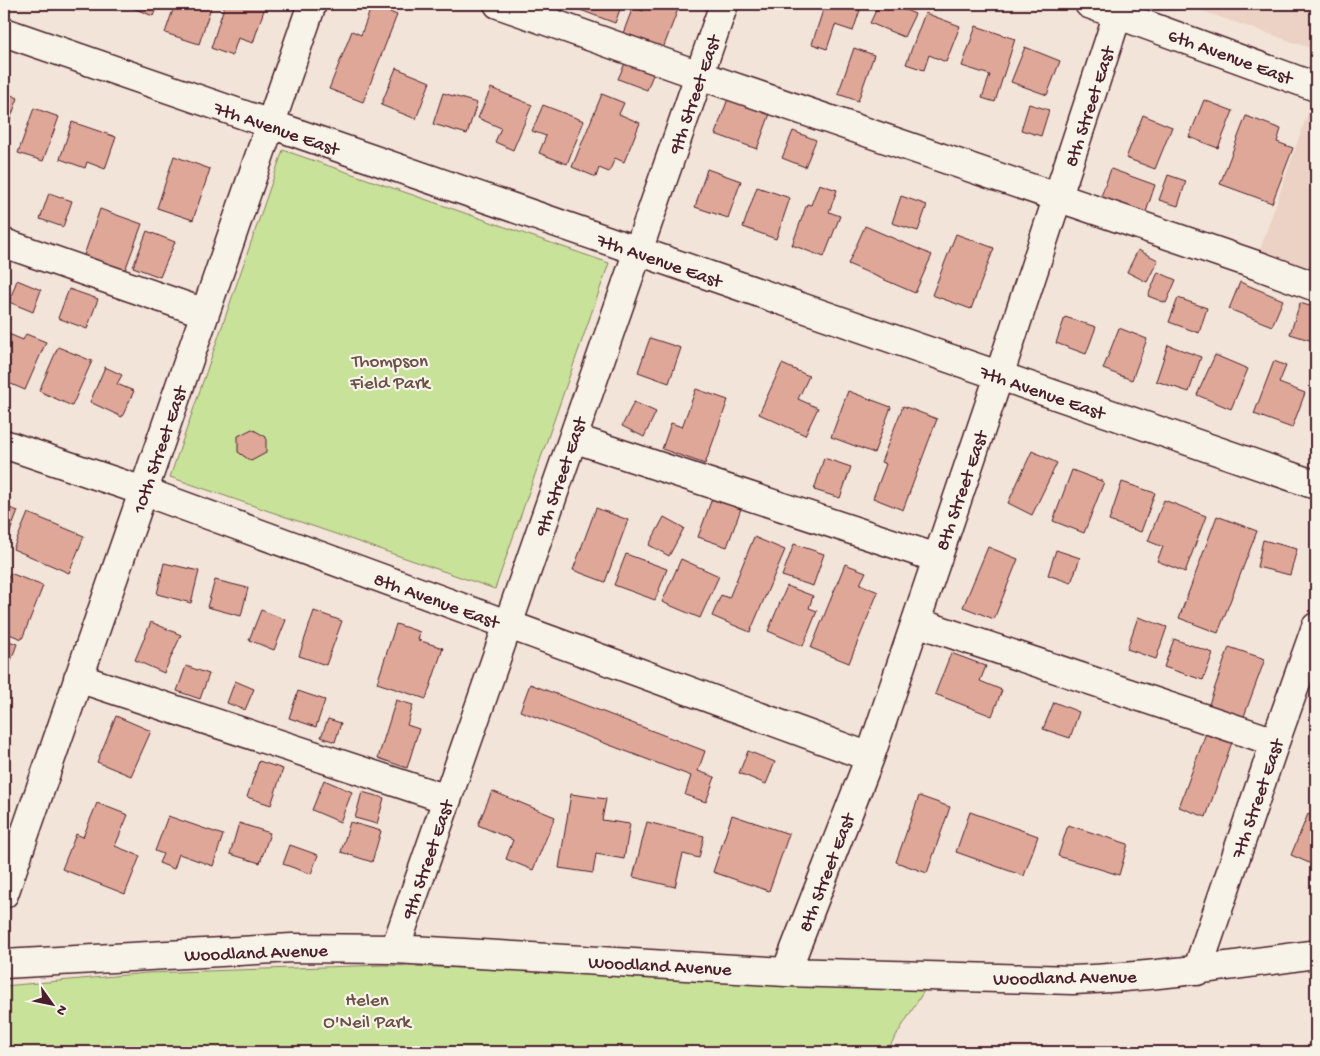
<svg xmlns="http://www.w3.org/2000/svg" width="1320" height="1056" font-family="'Gochi Hand',sans-serif">
<style>
.built{fill:#ecd2c5}
.green{fill:#c8e299;stroke:#898062}
.building{fill:#dfa798;stroke:#4a1f2b}
.lines{fill:none;stroke-linecap:round;stroke-linejoin:round}
.minor-casing{stroke:#4a1f2b;stroke-width:31}
.minor{stroke:#f7f3e8;stroke-width:28}
.labels{text-anchor:middle;stroke-width:4.5;stroke-linejoin:round;paint-order:stroke}
.street-label{font-size:19px;fill:#4a1f2b;stroke:#f7f3e8}
.park-label{font-size:19px;fill:#6a5046;stroke:#f7f3e8}
</style>
<rect width="100%" height="100%" fill="#f2e4d8"/>
<filter id="ink" filterUnits="userSpaceOnUse"><feTurbulence type="fractalNoise" baseFrequency=".02" numOctaves="2"/><feDisplacementMap in="SourceGraphic" scale="10" xChannelSelector="R" yChannelSelector="G"/><feConvolveMatrix kernelMatrix="1 2 1 2 8 2 1 2 1" color-interpolation-filters="sRGB"/></filter>
<g filter="url(#ink)">
<path class="built" d="M 1182,4 L 1316,4 L 1316,50 Z
M 1308,112 L 1316,115 L 1316,278 L 1257,258 Z"/>
<path class="green" d="M 283,150 L 609,263 L 495,589 L 170,477 Z
M 383,965 L 927,986 L 886,1052 L 4,1052 L 4,986 L 147,973 Z"/>
<path class="building" d="M 123,4 L 158,4 L 153,16 Z
M 175,4 L 212,4 L 199,44 L 165,33 Z
M 225,4 L 266,4 L 253,43 L 238,38 L 232,56 L 211,48 Z
M 536,4 L 566,4 L 562,14 Z
M 576,4 L 622,4 L 615,23 L 575,8 Z
M 646,4 L 680,4 L 662,51 L 622,36 L 633,7 L 643,11 Z
M 825,4 L 862,4 L 853,31 L 835,25 L 827,49 L 812,44 Z
M 879,4 L 892,4 L 915,14 L 904,37 L 870,23 Z
M 372,5 L 397,15 L 363,102 L 329,89 L 352,31 L 361,35 Z
M 925,13 L 960,26 L 946,62 L 929,55 L 924,70 L 906,64 Z
M 976,26 L 1015,39 L 995,102 L 982,98 L 990,75 L 962,66 Z
M 1025,47 L 1060,61 L 1047,95 L 1011,82 Z
M 854,48 L 874,55 L 858,101 L 838,94 Z
M 626,61 L 654,72 L 647,90 L 618,79 Z
M 396,68 L 430,82 L 416,119 L 381,105 Z
M 491,88 L 532,105 L 513,150 L 495,142 L 501,128 L 478,118 Z
M 4,92 L 18,98 L 7,128 L 4,127 Z
M 443,93 L 477,103 L 467,134 L 433,124 Z
M 602,94 L 624,103 L 619,114 L 640,123 L 624,162 L 615,158 L 609,172 L 599,168 L 596,177 L 572,167 Z
M 729,96 L 771,111 L 757,149 L 715,134 Z
M 1204,100 L 1233,111 L 1218,148 L 1189,137 Z
M 1029,104 L 1049,110 L 1041,136 L 1021,130 Z
M 543,105 L 584,121 L 567,164 L 539,153 L 546,136 L 532,131 Z
M 34,108 L 59,117 L 43,161 L 18,153 Z
M 1143,115 L 1172,127 L 1155,169 L 1126,158 Z
M 1246,116 L 1281,129 L 1277,142 L 1293,148 L 1272,203 L 1220,184 Z
M 72,122 L 116,137 L 105,169 L 87,162 L 85,168 L 60,159 Z
M 793,131 L 816,140 L 805,167 L 782,158 Z
M 174,156 L 210,169 L 193,220 L 157,208 Z
M 707,169 L 741,181 L 728,218 L 695,207 Z
M 1111,169 L 1155,185 L 1144,218 L 1099,202 Z
M 1168,175 L 1186,181 L 1178,206 L 1159,200 Z
M 819,184 L 837,190 L 829,212 L 840,216 L 824,257 L 792,245 L 807,204 L 811,205 Z
M 757,187 L 790,198 L 776,239 L 743,227 Z
M 49,193 L 72,201 L 63,227 L 40,219 Z
M 901,196 L 927,205 L 918,231 L 892,223 Z
M 100,209 L 142,224 L 124,273 L 83,258 Z
M 865,226 L 932,255 L 915,293 L 848,264 Z
M 147,231 L 175,242 L 160,277 L 133,267 Z
M 956,234 L 994,248 L 971,309 L 932,295 Z
M 1138,250 L 1158,260 L 1147,282 L 1127,272 Z
M 1158,272 L 1176,280 L 1166,303 L 1148,296 Z
M 17,280 L 41,290 L 33,312 L 9,302 Z
M 1240,282 L 1283,300 L 1272,326 L 1229,309 Z
M 69,289 L 98,299 L 87,329 L 58,318 Z
M 1178,298 L 1207,308 L 1199,333 L 1169,322 Z
M 1300,303 L 1316,308 L 1316,342 L 1290,334 Z
M 1065,317 L 1096,327 L 1086,354 L 1056,343 Z
M 1119,328 L 1147,339 L 1132,380 L 1103,369 Z
M 4,332 L 23,340 L 26,334 L 46,342 L 25,390 L 4,381 L 4,373 L 9,361 L 4,359 Z
M 650,338 L 681,348 L 669,383 L 638,372 Z
M 1168,345 L 1201,357 L 1189,392 L 1156,381 Z
M 58,347 L 92,361 L 72,406 L 39,391 Z
M 1215,355 L 1248,369 L 1231,409 L 1197,395 Z
M 1274,361 L 1286,366 L 1279,383 L 1305,393 L 1292,428 L 1254,414 Z
M 782,364 L 809,376 L 798,399 L 818,408 L 805,435 L 759,414 Z
M 105,367 L 122,375 L 117,384 L 134,391 L 122,417 L 90,402 Z
M 696,389 L 728,400 L 705,464 L 662,449 L 671,423 L 682,427 Z
M 848,391 L 891,407 L 874,453 L 831,437 Z
M 634,402 L 656,412 L 644,437 L 622,426 Z
M 903,406 L 937,419 L 903,510 L 873,498 L 886,464 L 881,462 Z
M 252,429 L 266,437 L 266,453 L 251,461 L 238,452 L 238,436 Z
M 1032,451 L 1057,463 L 1032,515 L 1008,503 Z
M 824,458 L 851,467 L 840,498 L 814,490 Z
M 1072,470 L 1104,482 L 1084,533 L 1053,521 Z
M 1122,482 L 1155,493 L 1141,532 L 1109,521 Z
M 714,493 L 743,503 L 727,547 L 698,537 Z
M 1164,500 L 1206,516 L 1185,572 L 1157,561 L 1163,547 L 1148,541 Z
M 4,506 L 18,511 L 6,542 L 4,542 Z
M 596,508 L 628,520 L 605,582 L 573,570 Z
M 28,513 L 84,536 L 69,573 L 13,549 Z
M 1217,516 L 1257,531 L 1218,633 L 1179,618 Z
M 664,517 L 684,528 L 669,556 L 649,545 Z
M 754,537 L 785,550 L 750,632 L 712,616 L 721,595 L 729,598 Z
M 1263,540 L 1297,549 L 1290,575 L 1257,567 Z
M 794,544 L 824,554 L 813,586 L 782,576 Z
M 988,547 L 1018,559 L 994,619 L 963,607 Z
M 1056,550 L 1080,558 L 1071,583 L 1048,575 Z
M 626,554 L 667,569 L 655,600 L 614,585 Z
M 681,559 L 719,576 L 700,618 L 662,602 Z
M 164,563 L 199,571 L 191,603 L 157,594 Z
M 845,564 L 866,572 L 860,584 L 878,592 L 849,663 L 811,648 Z
M 10,573 L 43,586 L 22,639 L 4,632 L 4,590 Z
M 215,580 L 248,588 L 241,616 L 207,607 Z
M 787,586 L 813,596 L 809,608 L 817,611 L 803,646 L 768,631 Z
M 261,610 L 286,620 L 274,650 L 249,640 Z
M 314,611 L 342,621 L 326,665 L 299,656 Z
M 1138,617 L 1167,627 L 1156,659 L 1127,649 Z
M 151,622 L 181,635 L 164,673 L 135,660 Z
M 396,624 L 420,632 L 418,640 L 443,648 L 426,699 L 377,683 Z
M 4,639 L 17,644 L 4,680 Z
M 1174,639 L 1213,653 L 1203,680 L 1164,667 Z
M 1229,647 L 1265,659 L 1243,719 L 1208,707 Z
M 951,653 L 986,666 L 980,681 L 1002,690 L 992,716 L 935,694 Z
M 186,666 L 209,674 L 200,699 L 177,691 Z
M 235,681 L 254,689 L 245,710 L 227,703 Z
M 530,684 L 705,751 L 698,771 L 715,777 L 706,802 L 685,795 L 691,776 L 520,711 Z
M 298,691 L 325,700 L 316,727 L 289,718 Z
M 396,700 L 413,705 L 407,725 L 419,729 L 407,768 L 378,758 Z
M 1054,702 L 1079,712 L 1070,738 L 1043,729 Z
M 116,716 L 151,731 L 131,776 L 97,762 Z
M 328,719 L 341,723 L 335,742 L 321,737 Z
M 1206,733 L 1232,742 L 1206,817 L 1179,807 Z
M 748,751 L 775,762 L 766,784 L 739,773 Z
M 259,761 L 283,769 L 271,805 L 247,797 Z
M 324,780 L 352,792 L 340,822 L 312,810 Z
M 492,791 L 555,817 L 533,870 L 506,859 L 513,840 L 478,825 Z
M 362,792 L 384,798 L 377,824 L 355,818 Z
M 571,794 L 606,799 L 602,820 L 630,824 L 624,859 L 596,854 L 593,873 L 559,868 Z
M 919,796 L 950,807 L 927,873 L 896,862 Z
M 97,803 L 128,815 L 115,846 L 140,856 L 125,894 L 62,869 L 76,834 L 83,837 Z
M 970,812 L 1038,836 L 1024,876 L 956,852 Z
M 1308,814 L 1316,817 L 1316,866 L 1291,855 Z
M 732,815 L 789,834 L 769,891 L 713,872 Z
M 168,816 L 223,835 L 213,866 L 179,854 L 174,869 L 159,863 L 163,854 L 155,851 Z
M 350,822 L 381,831 L 372,862 L 341,852 Z
M 647,822 L 704,836 L 699,858 L 683,854 L 675,887 L 633,877 Z
M 239,823 L 270,833 L 260,863 L 230,854 Z
M 1068,825 L 1128,844 L 1119,875 L 1058,856 Z
M 290,845 L 318,855 L 311,874 L 283,864 Z"/>
<g class="lines">
<defs>
<path id="minor" d="M 498,4 L 699,75 L 1262,267 L 1316,287
M 1089,4 L 1316,87
M 4,32 L 1316,485
M 4,243 L 205,313
M 573,438 L 937,558
M 4,444 L 143,491 L 870,757
M 916,622 L 1275,742
M 78,678 L 447,799
M 4,894 L 312,4
M 395,949 L 724,4
M 4,964 L 292,948 L 395,949 L 786,972 L 1073,980 C 1155,977 1235,965 1316,954
M 1197,971 L 1275,742 L 1316,627
M 786,972 L 870,757 L 999,376 L 1121,4"/>
</defs>
<use href="#minor" class="minor-casing"/>
<use href="#minor" class="minor"/>
</g>
</g>
<g class="labels">
<g class="street-label">
<text transform="translate(1231 55) rotate(20)" y="7">6th Avenue East</text>
<text transform="translate(693 94) rotate(-71)" y="7">9th Street East</text>
<text transform="translate(1088 106) rotate(-72)" y="7">8th Street East</text>
<text transform="translate(277 127) rotate(19)" y="7">7th Avenue East</text>
<text transform="translate(660 259) rotate(19)" y="7">7th Avenue East</text>
<text transform="translate(1043 391) rotate(19)" y="7">7th Avenue East</text>
<text transform="translate(158 449) rotate(-71)" y="7">10th Street East</text>
<text transform="translate(559 476) rotate(-71)" y="7">9th Street East</text>
<text transform="translate(960 490) rotate(-71)" y="7">8th Street East</text>
<text transform="translate(437 599) rotate(20)" y="7">8th Avenue East</text>
<text transform="translate(1256 798) rotate(-71)" y="7">7th Street East</text>
<text transform="translate(426 859) rotate(-71)" y="7">9th Street East</text>
<text transform="translate(825 872) rotate(-69)" y="7">8th Street East</text>
<text transform="translate(256 951) rotate(-2)" y="7">Woodland Avenue</text>
<text transform="translate(660 964) rotate(3)" y="7">Woodland Avenue</text>
<text transform="translate(1065 976) rotate(-1)" y="7">Woodland Avenue</text>
</g>
<g class="park-label">
<text x="390" y="366">Thompson<tspan x="390" dy="22">Field Park</tspan></text>
<text x="367" y="1005">Helen<tspan x="367" dy="22">O'Neil Park</tspan></text>
</g>
</g>
<rect width="1320" height="1056" fill="none" stroke="#f7f3e8" stroke-width="20"/>
<rect x="10" y="10" width="1300" height="1036" fill="none" stroke="#4a1f2b" stroke-width="2" filter="url(#ink)"/>
<g transform="translate(52 1004) rotate(123)" stroke="#f7f3e8" stroke-width="4" paint-order="stroke">
<path d="M0-4L9 19L0 12L-9 19Z" fill="#4a1f2b"/>
<text y="-8" font-size="14" font-weight="bold" text-anchor="middle" fill="#4a1f2b">N</text>
</g>
</svg>
